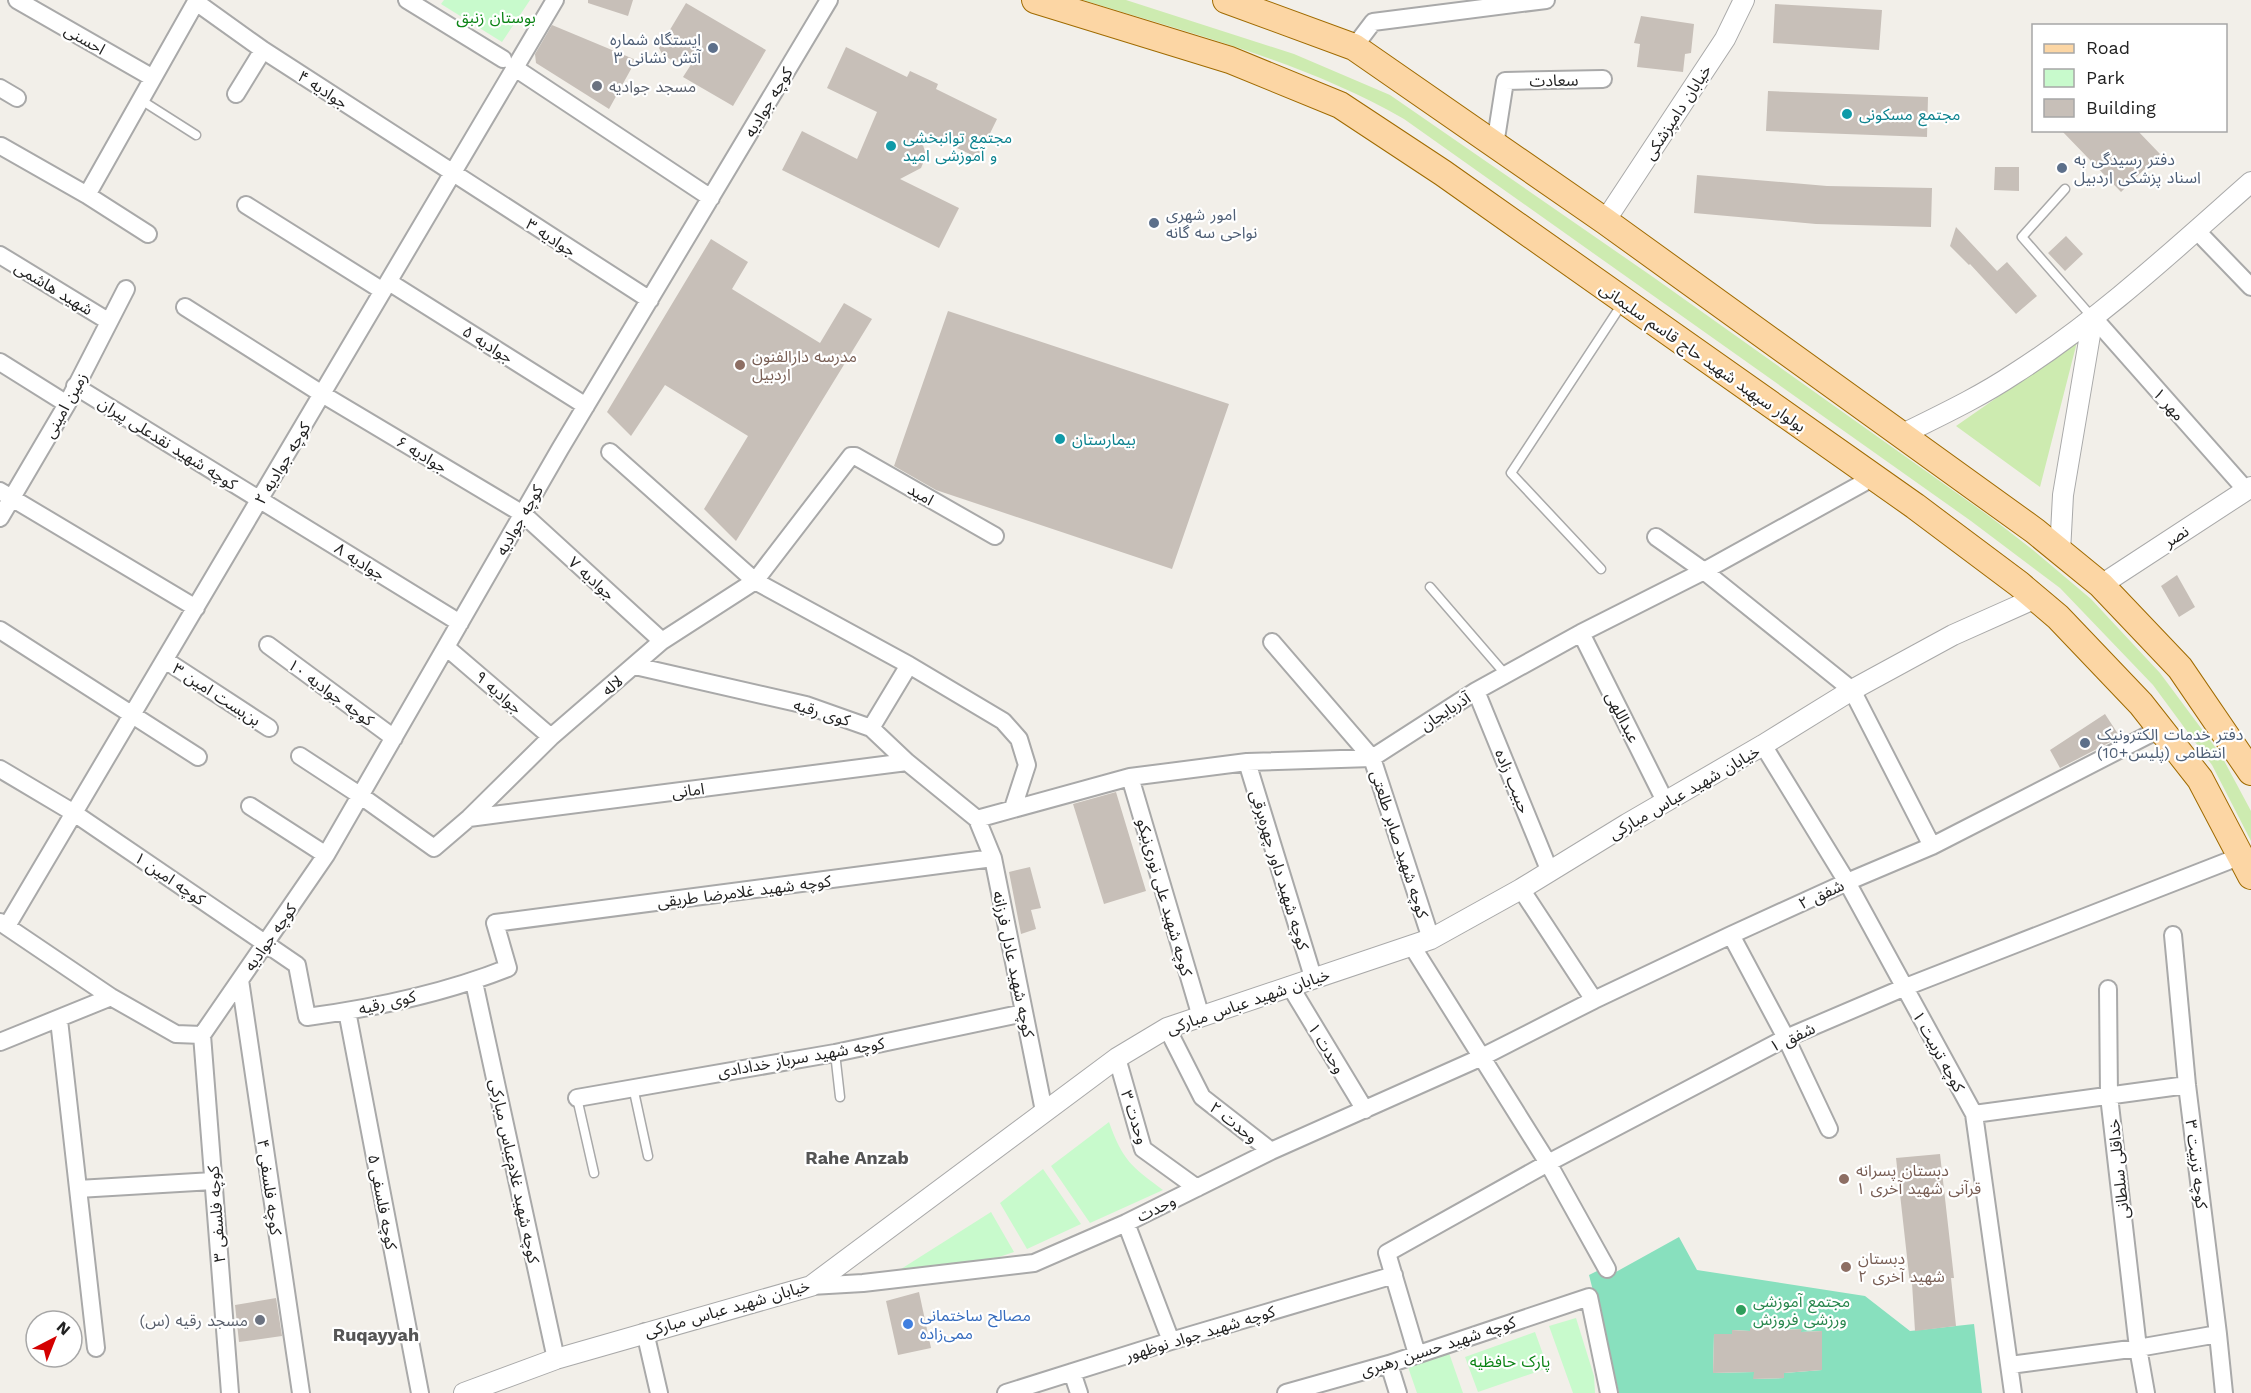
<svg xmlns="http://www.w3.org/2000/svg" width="2251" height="1393" font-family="'Work Sans','Noto Sans Arabic',sans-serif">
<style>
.grass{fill:#cdebb0}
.park{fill:#c8facc}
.pitch{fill:#88e0be;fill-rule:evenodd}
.building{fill:#c7bfb8}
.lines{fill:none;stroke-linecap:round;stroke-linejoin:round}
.service-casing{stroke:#a9a9a9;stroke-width:11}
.minor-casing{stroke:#a9a9a9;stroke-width:20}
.tertiary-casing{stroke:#a9a9a9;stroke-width:22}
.primary-casing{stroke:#a06b00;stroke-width:28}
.service{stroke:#fff;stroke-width:8}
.minor{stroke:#fff;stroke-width:16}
.tertiary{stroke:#fff;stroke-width:20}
.primary{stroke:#fcd6a4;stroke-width:26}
.service-dot{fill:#5c6f8a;stroke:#fff;stroke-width:2}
.worship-dot{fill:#6b7280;stroke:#fff;stroke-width:2}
.culture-dot{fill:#0f9aa8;stroke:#fff;stroke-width:2}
.education-dot{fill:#8d6e63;stroke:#fff;stroke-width:2}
.leisure-dot{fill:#2e9e5b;stroke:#fff;stroke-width:2}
.shop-dot{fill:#3f7fe0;stroke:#fff;stroke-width:2}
.labels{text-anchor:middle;stroke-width:4.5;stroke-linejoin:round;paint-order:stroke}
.park-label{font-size:16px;fill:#0c8416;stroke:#fff}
.street-label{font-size:16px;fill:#222;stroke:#fff}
.service-label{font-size:16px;fill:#4e5e75;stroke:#fff;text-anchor:start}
.worship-label{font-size:16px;fill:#5b616d;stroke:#fff;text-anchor:start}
.culture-label{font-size:16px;fill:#0d838f;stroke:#fff;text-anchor:start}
.education-label{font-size:16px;fill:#785e54;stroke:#fff;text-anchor:start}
.leisure-label{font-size:16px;fill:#27864d;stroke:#fff;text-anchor:start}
.shop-label{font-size:16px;fill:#366cbe;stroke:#fff;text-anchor:start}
.neighbourhood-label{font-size:18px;font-weight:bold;fill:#555;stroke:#fff}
</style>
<rect width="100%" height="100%" fill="#f2efe9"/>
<path class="grass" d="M 1083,0 L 1126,0 L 1294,54 L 1390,95 L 1653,277 L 1989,516 L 2033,550 L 2091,599 L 2160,673 L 2221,755 L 2251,811 L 2251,841 L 2212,765 L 2153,685 L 2060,588 L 1971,521 L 1404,119 C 1305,62 1192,34 1083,0 Z
M 2077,342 L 2040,487 L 1956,426 Z"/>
<path class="park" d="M 444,0 L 530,0 L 502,42 L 441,4 Z
M 1109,1122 C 1123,1161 1131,1166 1163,1190 L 1090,1223 L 1051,1166 Z
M 1043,1169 L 1081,1224 L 1027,1249 L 1000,1203 Z
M 991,1212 L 1014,1252 L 990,1260 L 902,1271 L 901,1269 Z
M 1576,1318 L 1594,1376 L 1595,1393 L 1573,1393 L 1549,1326 Z
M 1535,1332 L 1548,1368 L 1478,1392 L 1465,1357 Z
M 1449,1353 L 1463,1393 L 1417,1393 L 1408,1367 Z"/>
<path class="pitch" d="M 1679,1237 L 1697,1270 L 1865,1296 L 1910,1331 L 1974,1324 L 1982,1393 L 1619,1393 L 1589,1275 L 1599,1270 L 1605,1278 ZM 1773,1324 L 1773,1327 L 1781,1327 L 1781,1330 L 1801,1329 L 1801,1332 L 1821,1331 L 1822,1370 L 1784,1373 L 1784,1378 L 1754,1379 L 1754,1372 L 1713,1373 L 1714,1334 L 1732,1334 L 1732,1330 L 1750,1331 L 1750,1328 L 1758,1328 L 1758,1325 Z"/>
<path class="building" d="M 588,0 L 633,0 L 628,16 L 588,3 Z
M 686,3 L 766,50 L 733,106 L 683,77 L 692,63 L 673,61 L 662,54 L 659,48 Z
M 1775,4 L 1882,10 L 1879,50 L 1773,43 Z
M 1641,16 L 1694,24 L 1691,53 L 1685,54 L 1683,72 L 1637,67 L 1640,44 L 1634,43 Z
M 552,25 L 636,60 L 609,109 L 536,63 L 535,54 Z
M 846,47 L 907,77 L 910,71 L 938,84 L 936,89 L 997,119 L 978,158 L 919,130 L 926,156 L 921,168 L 900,179 L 959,208 L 939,248 L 782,170 L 802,131 L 857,159 L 877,112 L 827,88 Z
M 1768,91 L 1928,97 L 1927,137 L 1766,131 Z
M 2061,130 L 2137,130 L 2160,154 L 2121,192 Z
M 1995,167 L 2019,167 L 2019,191 L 1994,190 Z
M 1697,175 L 1827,186 L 1932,188 L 1931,227 L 1816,224 L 1694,213 Z
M 1956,227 L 1997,271 L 2007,262 L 2037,296 L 2016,314 L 1970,264 L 1969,265 L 1950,246 Z
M 2066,236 L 2083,254 L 2065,271 L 2048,253 Z
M 711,239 L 748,262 L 732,289 L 820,343 L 844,303 L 872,319 L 736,541 L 704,509 L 748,436 L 665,385 L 631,436 L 607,412 Z
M 948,311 L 1229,404 L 1172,569 L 936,490 L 894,466 Z
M 2177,575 L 2195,607 L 2179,617 L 2161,586 Z
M 2105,714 L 2120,737 L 2060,768 L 2050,750 Z
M 1116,792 L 1146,891 L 1104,904 L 1073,804 Z
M 1030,867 L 1041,908 L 1031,910 L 1036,929 L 1021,934 L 1009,872 Z
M 1940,1154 L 1954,1278 L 1951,1278 L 1956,1326 L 1915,1331 L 1912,1283 L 1910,1284 L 1896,1158 Z
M 919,1292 L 931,1348 L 898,1355 L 886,1301 Z
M 276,1298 L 282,1336 L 239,1342 L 235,1305 Z
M 1773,1324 L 1773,1327 L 1781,1327 L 1781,1330 L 1802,1329 L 1801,1332 L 1822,1331 L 1822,1370 L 1784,1373 L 1784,1378 L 1753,1379 L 1754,1372 L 1713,1373 L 1714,1334 L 1732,1334 L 1732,1330 L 1750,1331 L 1750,1328 L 1758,1328 L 1758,1325 Z"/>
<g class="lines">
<defs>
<path id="service" d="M 141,100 L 196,135
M 2065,189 L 2022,237 L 2092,317
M 1601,569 L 1511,473 L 1622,304
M 1430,587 L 1506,675
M 835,1053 L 840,1097
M 633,1087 L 648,1156
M 577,1098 L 594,1173"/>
<path id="minor" d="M 17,0 L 153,78
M 407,0 L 503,59
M 196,2 L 263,50 L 650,300
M 1354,47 L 1373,22 L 1546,0
M 515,68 L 711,198
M 0,88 L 17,98
M 236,94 L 263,50
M 1495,145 L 1505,81 L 1603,79
M 1,146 L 87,195 L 148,234
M 87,195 L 197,0
M 246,205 L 383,291
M 2196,230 L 2251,287
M 0,255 L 108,321
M 389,282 L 586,406
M 185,307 L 322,394 L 523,514 L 662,641
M 2093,317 L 2246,490
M 0,362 L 67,404
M 75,386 L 460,623
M 610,452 L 755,581 L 909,665 L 1003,721 L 1019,739 L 1027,765 L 1013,808
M 0,491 L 196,608
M 0,518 L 67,404 L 126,289
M 1656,537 L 1704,571 L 1852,690 L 1932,846
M 0,630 L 198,757
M 1581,633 L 1665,801
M 1272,642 L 1372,758 L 1431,939
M 268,645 L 394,738
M 446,647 L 551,737
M 165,660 L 269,728
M 635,666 L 806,705 L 871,728 L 907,762 L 977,819
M 1476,691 L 1550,872
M 871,728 L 909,665
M 1763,745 L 1847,882 L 1974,1114 L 2013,1393
M 300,756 L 361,796 L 434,848 L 469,818 L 551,737 L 662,641 L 755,581 L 851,456 L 855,456 L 995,536
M 1247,762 L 1313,977
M 0,769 L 74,813 L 297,965 L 307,1017 C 374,1008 445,993 508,968 L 495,923 L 993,858
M 1130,777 L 1201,1017
M 250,806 L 326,855
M 469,818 L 907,762
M 977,819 L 1130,777 L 1247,762 L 1372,758 L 1476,691 L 1581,633 L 1704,571 L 1874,477
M 977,819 L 993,858 L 1044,1111
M 1521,889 L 1594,1000
M 0,922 L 111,997 L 176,1034 L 202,1035
M 7,926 L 555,0
M 1731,935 L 1786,1038 L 1829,1129
M 2173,935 L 2187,1085 L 2218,1334 L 2224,1393
M 1412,946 L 1548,1163 L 1607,1269
M 240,980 L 301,1393
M 474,982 L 556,1359
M 1290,986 L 1365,1110
M 2108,989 L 2109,1096 L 2138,1348 L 2146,1393
M 347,1011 L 420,1393
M 59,1020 L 96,1348
M 1167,1028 L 1202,1097 L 1271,1151
M 202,1035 L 326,855 L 560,449 L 829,0
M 202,1035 L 230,1393
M 0,1042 L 111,997
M 1117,1058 L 1143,1149 L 1197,1188
M 577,1098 L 835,1053 L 1024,1013
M 1974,1114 L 2187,1085
M 78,1189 L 213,1181
M 1126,1223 L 1171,1341
M 811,1286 L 863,1283 L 1034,1263 L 1126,1223 L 1271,1151 L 1482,1057 L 1594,1000 L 1731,935 L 1847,882 L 1932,846 L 2160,729
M 645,1332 L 659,1393
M 1417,1354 L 1387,1253 L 1548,1163 L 1786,1038 L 1903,988 L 2241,856
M 1389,1364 L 1398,1393
M 2010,1365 L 2138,1348 L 2218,1334
M 1072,1372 L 1079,1393
M 1006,1393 L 1171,1341 L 1394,1275
M 1286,1393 L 1389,1364 L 1589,1297 L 1609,1393"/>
<path id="tertiary" d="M 1605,221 L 1725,39 L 1744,0
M 1901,435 C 1939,416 1978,398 2014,374 C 2099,320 2175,249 2251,182
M 2060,552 L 2063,495 L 2093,317
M 2101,585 L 2251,487
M 464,1393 L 556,1359 L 811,1286 L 1117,1058 L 1167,1028 L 1431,939 L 1521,889 L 1627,824 L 1763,745 L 1852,690 L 1953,635 L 2036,598"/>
<path id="primary" d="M 1035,0 L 1230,60 L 1340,105 L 1443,173 L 1915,506 L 2019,584 L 2058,617 L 2141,704 L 2200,779 L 2251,876
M 1226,0 L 1354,47 L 1605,221 L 2035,531 L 2101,585 L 2180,668 L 2251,772"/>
</defs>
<use href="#service" class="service-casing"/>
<use href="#minor" class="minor-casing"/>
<use href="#tertiary" class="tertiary-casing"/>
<use href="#primary" class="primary-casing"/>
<use href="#service" class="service"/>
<use href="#minor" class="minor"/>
<use href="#tertiary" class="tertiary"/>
<use href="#primary" class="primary"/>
</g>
<g class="service-dot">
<circle cx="713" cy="48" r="6"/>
<circle cx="2062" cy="168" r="6"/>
<circle cx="1154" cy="223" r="6"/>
<circle cx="2085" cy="743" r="6"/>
</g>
<g class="worship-dot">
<circle cx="597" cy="86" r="6"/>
<circle cx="260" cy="1320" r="6"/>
</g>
<g class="culture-dot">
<circle cx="1847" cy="114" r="6"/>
<circle cx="891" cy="146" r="6"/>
<circle cx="1060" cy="439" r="6"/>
</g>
<g class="education-dot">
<circle cx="740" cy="365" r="6"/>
<circle cx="1844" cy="1179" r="6"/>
<circle cx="1846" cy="1267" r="6"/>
</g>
<circle class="leisure-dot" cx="1741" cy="1310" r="6"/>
<circle class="shop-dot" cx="908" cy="1324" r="6"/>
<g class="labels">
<g class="park-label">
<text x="496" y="23">بوستان زنبق</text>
<text x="1510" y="1367">پارک حافظیه</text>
</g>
<g class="street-label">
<text transform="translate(85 39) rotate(30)" y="6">احسنی</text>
<text transform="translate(1554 80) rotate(-1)" y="6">سعادت</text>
<text transform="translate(323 89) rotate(33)" y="6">جوادیه ۴</text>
<text transform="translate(768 102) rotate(-59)" y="6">کوچه جوادیه</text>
<text transform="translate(1677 112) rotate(-57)" y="6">خیابان دامپزشکی</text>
<text transform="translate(551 237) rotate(33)" y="6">جوادیه ۳</text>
<text transform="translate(54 288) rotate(31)" y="6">شهید هاشمی</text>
<text transform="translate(488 344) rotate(32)" y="6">جوادیه ۵</text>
<text transform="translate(1703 357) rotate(35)" y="6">بولوار سپهبد شهید حاج قاسم سلیمانی</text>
<text transform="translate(2169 404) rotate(48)" y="6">مهر ۱</text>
<text transform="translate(65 405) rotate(-61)" y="6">زمین امینی</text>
<text transform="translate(168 443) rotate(32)" y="6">کوچه شهید نقدعلی پیران</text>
<text transform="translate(422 454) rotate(31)" y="6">جوادیه ۶</text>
<text transform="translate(282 463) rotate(-59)" y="6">کوچه جوادیه ۲</text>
<text transform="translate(921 494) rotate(30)" y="6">امید</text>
<text transform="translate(519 520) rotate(-60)" y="6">کوچه جوادیه</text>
<text transform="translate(2176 536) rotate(-33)" y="6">نصر</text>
<text transform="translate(360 561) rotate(32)" y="6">جوادیه ۸</text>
<text transform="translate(592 578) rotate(42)" y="6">جوادیه ۷</text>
<text transform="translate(612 685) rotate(-40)" y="6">لاله</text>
<text transform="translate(331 692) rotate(36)" y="6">کوچه جوادیه ۱۰</text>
<text transform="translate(499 692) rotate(41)" y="6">جوادیه ۹</text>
<text transform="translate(217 694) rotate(33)" y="6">بن‌بست امین ۳</text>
<text transform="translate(1445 711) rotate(-33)" y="6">آذربایجان</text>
<text transform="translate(822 712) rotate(17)" y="6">کوی رقیه</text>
<text transform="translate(1623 717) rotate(63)" y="6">عبداللهی</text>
<text transform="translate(1513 781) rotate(68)" y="6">حبیب زاده</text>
<text transform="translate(688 790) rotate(-7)" y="6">امانی</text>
<text transform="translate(1684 792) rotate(-30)" y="6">خیابان شهید عباس مبارکی</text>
<text transform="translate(1400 844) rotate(72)" y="6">کوچه شهید صابر طلعتی</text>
<text transform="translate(1280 870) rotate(73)" y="6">کوچه شهید داور چهره‌برقی</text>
<text transform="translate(170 878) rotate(34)" y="6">کوچه امین ۱</text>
<text transform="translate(744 891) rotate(-7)" y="6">کوچه شهید غلامرضا طریقی</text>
<text transform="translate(1821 894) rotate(-25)" y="6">شفق ۲</text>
<text transform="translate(1165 897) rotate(74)" y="6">کوچه شهید علی نوری‌نیکو</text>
<text transform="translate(270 937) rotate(-55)" y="6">کوچه جوادیه</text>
<text transform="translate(1014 964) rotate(78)" y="6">کوچه شهید عادل فرزانه</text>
<text transform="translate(1248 1001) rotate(-19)" y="6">خیابان شهید عباس مبارکی</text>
<text transform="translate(387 1002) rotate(-13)" y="6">کوی رقیه</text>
<text transform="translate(1792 1037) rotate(-25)" y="6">شفق ۱</text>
<text transform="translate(1327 1048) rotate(59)" y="6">وحدت ۱</text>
<text transform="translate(1939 1051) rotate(61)" y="6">کوچه تربیت ۱</text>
<text transform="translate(801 1057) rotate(-10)" y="6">کوچه شهید سرباز خدادادی</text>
<text transform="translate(1135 1117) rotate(72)" y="6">وحدت ۳</text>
<text transform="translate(1234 1122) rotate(38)" y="6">وحدت ۲</text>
<text transform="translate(2197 1164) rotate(83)" y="6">کوچه تربیت ۳</text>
<text transform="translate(2118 1169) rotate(-96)" y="6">خداقلی سلطانی</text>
<text transform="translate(515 1171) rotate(78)" y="6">کوچه شهید غلام‌عباس مبارکی</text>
<text transform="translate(270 1187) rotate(82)" y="6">کوچه فلسفی ۴</text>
<text transform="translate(383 1202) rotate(79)" y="6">کوچه فلسفی ۵</text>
<text transform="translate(1156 1208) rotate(-26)" y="6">وحدت</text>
<text transform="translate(216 1214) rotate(-94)" y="6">کوچه فلسفی ۳</text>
<text transform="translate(727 1308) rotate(-16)" y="6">خیابان شهید عباس مبارکی</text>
<text transform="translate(1200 1333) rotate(-17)" y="6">کوچه شهید جواد نوظهور</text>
<text transform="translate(1438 1346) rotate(-18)" y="6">کوچه شهید حسین رهبری</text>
</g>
<g class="service-label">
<text x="701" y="45" text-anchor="end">ایستگاه شماره<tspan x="701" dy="18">۳ آتش نشانی</tspan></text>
<text x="2074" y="165">دفتر رسیدگی به<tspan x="2074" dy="18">اسناد پزشکی اردبیل</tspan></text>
<text x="1166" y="220">امور شهری<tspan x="1166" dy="18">نواحی سه گانه</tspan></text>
<text x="2097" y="740">دفتر خدمات الکترونیک<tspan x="2097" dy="18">انتظامی (پلیس+10)</tspan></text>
</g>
<g class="worship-label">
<text x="609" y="92">مسجد جوادیه</text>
<text x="248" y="1326" text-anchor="end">مسجد رقیه (س)</text>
</g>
<g class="culture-label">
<text x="1859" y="120">مجتمع مسکونی</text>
<text x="903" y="143">مجتمع توانبخشی<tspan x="903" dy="18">و آموزشی امید</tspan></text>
<text x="1072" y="445">بیمارستان</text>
</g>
<g class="education-label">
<text x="752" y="362">مدرسه دارالفنون<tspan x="752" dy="18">اردبیل</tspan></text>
<text x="1856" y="1176">دبستان پسرانه<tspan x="1856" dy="18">قرآنی شهید آخری ۱</tspan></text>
<text x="1858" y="1264">دبستان<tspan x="1858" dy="18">شهید آخری ۲</tspan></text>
</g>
<g class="leisure-label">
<text x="1753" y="1307">مجتمع آموزشی<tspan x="1753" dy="18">ورزشی فروزش</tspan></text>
</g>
<g class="shop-label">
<text x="920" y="1321">مصالح ساختمانی<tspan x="920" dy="18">ممی‌زاده</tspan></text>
</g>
<g class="neighbourhood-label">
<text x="857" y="1164">Rahe Anzab</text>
<text x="376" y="1341">Ruqayyah</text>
</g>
</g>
<rect x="2032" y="24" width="195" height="108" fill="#ffffff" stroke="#a7a7a7" stroke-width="1.5"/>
<rect x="2044" y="44" width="30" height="9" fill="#fcd6a4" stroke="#a7a7a7" stroke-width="1.5"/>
<text x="2086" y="54" font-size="18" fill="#222222">Road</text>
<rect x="2044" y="69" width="30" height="18" fill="#c8facc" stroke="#a7a7a7" stroke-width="1.5"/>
<text x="2086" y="84" font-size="18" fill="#222222">Park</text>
<rect x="2044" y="99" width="30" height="18" fill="#c7bfb8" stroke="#a7a7a7" stroke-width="1.5"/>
<text x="2086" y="114" font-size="18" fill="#222222">Building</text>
<g transform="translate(54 1339) rotate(42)"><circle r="28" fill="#ffffff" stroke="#a7a7a7" stroke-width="1.5"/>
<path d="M0-4.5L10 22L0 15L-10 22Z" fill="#d40000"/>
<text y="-9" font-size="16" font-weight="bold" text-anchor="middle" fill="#222222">N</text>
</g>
</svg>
